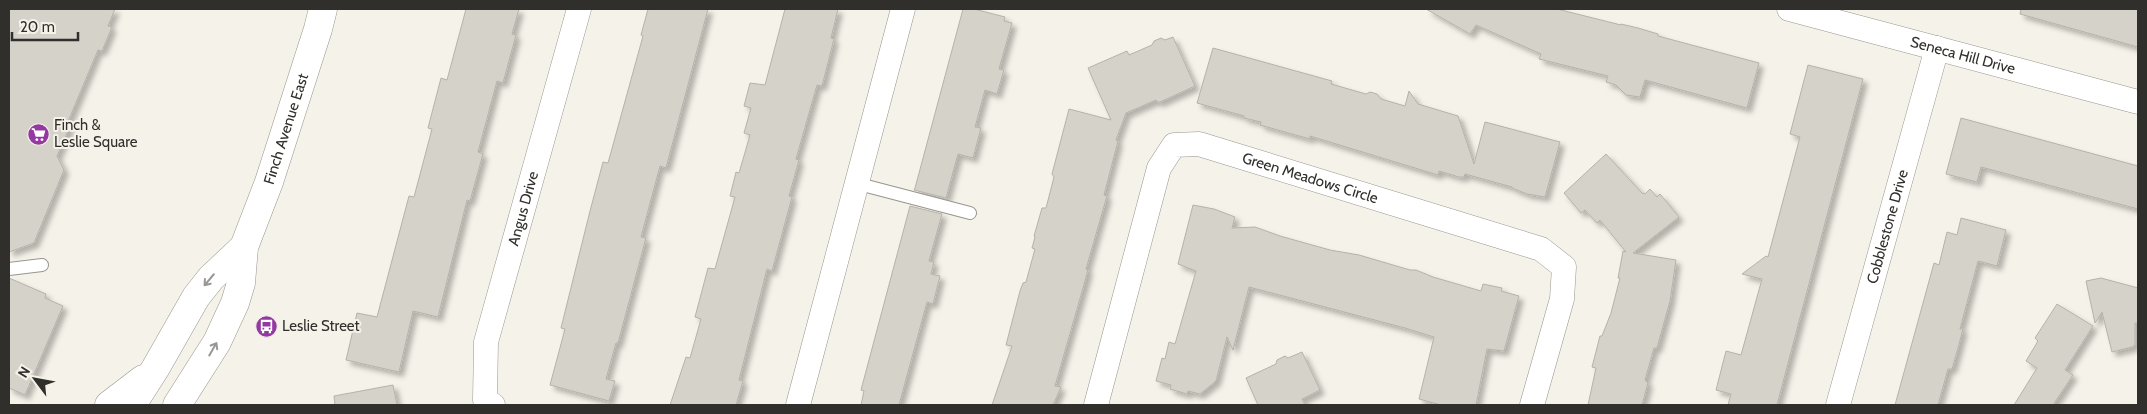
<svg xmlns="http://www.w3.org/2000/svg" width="2147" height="414" font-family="Cabin,sans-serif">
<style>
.building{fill:#d5d2c9;stroke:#b5b2aa;filter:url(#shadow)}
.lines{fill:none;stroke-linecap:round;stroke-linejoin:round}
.lane-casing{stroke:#98968d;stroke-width:14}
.street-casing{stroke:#98968d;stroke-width:25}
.secondary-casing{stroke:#98968d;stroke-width:29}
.lane{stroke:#fff;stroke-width:12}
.street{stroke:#fff;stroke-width:24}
.secondary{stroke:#fff;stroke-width:28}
.oneway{stroke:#989796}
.labels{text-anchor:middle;stroke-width:4;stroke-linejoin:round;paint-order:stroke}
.street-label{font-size:15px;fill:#302f2c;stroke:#f5f2e9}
.poi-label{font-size:15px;fill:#302f2c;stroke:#f5f2e9;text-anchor:start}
</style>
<defs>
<filter id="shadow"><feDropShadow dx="4.5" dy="4.5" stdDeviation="2.5" flood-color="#0004"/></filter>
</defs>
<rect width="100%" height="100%" fill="#f5f2e9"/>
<path class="building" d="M 9,9 L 115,9 L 108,26 L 112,27 L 102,51 L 98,50 L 67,124 L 70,126 L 57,156 L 64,170 L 34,243 L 9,252 Z
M 466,9 L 519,9 L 512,34 L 516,35 L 503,83 L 497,81 L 478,152 L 483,154 L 470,201 L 467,200 L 438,317 L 413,311 L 399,372 L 346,360 L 357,313 L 377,317 L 409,196 L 414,197 L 432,129 L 428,128 L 441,78 L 447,80 Z
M 648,9 L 708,9 L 666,168 L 660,166 L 641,237 L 646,238 L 618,343 L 616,343 L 606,379 L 615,381 L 609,401 L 550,385 L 565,329 L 561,328 L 590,211 L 603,162 L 608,163 L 643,36 L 641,35 Z
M 785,9 L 838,9 L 831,38 L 834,39 L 822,86 L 817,85 L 796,159 L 799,160 L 789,196 L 792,197 L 772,271 L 767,269 L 739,380 L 743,381 L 736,405 L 670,405 L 686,357 L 690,358 L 701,319 L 695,317 L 708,268 L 715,269 L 735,197 L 730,196 L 736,172 L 739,173 L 750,135 L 744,133 L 751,108 L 744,106 L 750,83 L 765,85 Z
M 963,9 L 974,9 L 1005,17 L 1004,21 L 1012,23 L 999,69 L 1004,70 L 997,94 L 985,90 L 975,127 L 981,128 L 973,158 L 958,154 L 946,198 L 914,190 L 915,188 Z
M 1426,9 L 1557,9 L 1621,25 L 1621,24 L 1638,28 L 1658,34 L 1658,36 L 1759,63 L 1747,108 L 1645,80 L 1640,97 L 1626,95 L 1616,85 L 1606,82 L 1608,76 L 1539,59 L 1541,54 L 1476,25 L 1470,34 Z
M 2021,9 L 2138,9 L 2138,47 L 2020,14 Z
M 1173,37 L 1195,86 L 1160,102 L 1157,102 L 1156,100 L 1126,113 L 1116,140 L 1118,141 L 1104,195 L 1107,196 L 1086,269 L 1088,270 L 1083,288 L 1055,386 L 1061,387 L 1053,405 L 992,405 L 1012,346 L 1006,345 L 1020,291 L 1023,283 L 1026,282 L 1035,249 L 1032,248 L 1035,237 L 1034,236 L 1042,208 L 1046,208 L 1054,177 L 1052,174 L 1069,109 L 1111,120 L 1088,68 L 1127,51 L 1129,55 L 1152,45 L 1154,41 L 1161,38 L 1165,40 Z
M 1213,48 L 1332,81 L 1331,84 L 1366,94 L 1370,92 L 1377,94 L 1381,99 L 1405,106 L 1409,91 L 1418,104 L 1458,116 L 1474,164 L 1485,122 L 1560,142 L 1545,197 L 1527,194 L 1512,188 L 1512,187 L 1465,174 L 1464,177 L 1459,177 L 1439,171 L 1438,175 L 1310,136 L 1310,139 L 1260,125 L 1261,122 L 1244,118 L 1244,116 L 1197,103 Z
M 1808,65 L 1863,79 L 1777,405 L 1728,405 L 1731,394 L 1716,390 L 1726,351 L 1741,355 L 1762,279 L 1742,274 L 1766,256 L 1768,257 L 1800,137 L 1790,134 Z
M 1961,118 L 2138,166 L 2138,209 L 1981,167 L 1977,182 L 1946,174 Z
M 1606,154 L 1642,193 L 1645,194 L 1650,189 L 1657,197 L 1660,194 L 1679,217 L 1633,253 L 1676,260 L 1670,301 L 1657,348 L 1654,348 L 1645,380 L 1648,383 L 1642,405 L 1588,405 L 1596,368 L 1592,367 L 1600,336 L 1602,336 L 1611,313 L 1620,278 L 1618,278 L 1623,251 L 1626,252 L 1600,220 L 1597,223 L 1585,210 L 1581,213 L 1564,193 Z
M 1193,205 L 1214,209 L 1235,217 L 1232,228 L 1255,227 L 1280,236 L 1330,250 L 1359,255 L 1410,270 L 1416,270 L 1433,277 L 1481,291 L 1483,284 L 1502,288 L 1501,291 L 1519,296 L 1504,351 L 1487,349 L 1476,405 L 1441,405 L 1419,399 L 1434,337 L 1405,328 L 1249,287 L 1233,350 L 1227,337 L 1216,381 L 1200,394 L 1188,391 L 1187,394 L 1170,389 L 1171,385 L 1156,381 L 1162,358 L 1165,359 L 1169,342 L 1175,344 L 1196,271 L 1178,264 Z
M 910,206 L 942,214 L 929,261 L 934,262 L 931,274 L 940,276 L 933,304 L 927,302 L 899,405 L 861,405 L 864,391 L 861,390 Z
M 1961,218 L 2006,230 L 1997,266 L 1978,261 L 1960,329 L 1963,329 L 1958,348 L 1952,369 L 1948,369 L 1938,405 L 1895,405 L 1934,263 L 1939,265 L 1947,232 L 1957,235 Z
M 9,278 L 46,294 L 45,298 L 63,306 L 25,395 L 9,388 Z
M 2101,278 L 2138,288 L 2138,323 L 2135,323 L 2135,345 L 2132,347 L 2112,352 L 2102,312 L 2095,323 L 2086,281 Z
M 2057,304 L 2093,326 L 2065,370 L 2073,375 L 2053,405 L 2014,405 L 2037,368 L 2026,361 L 2038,341 L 2035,338 Z
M 1302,352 L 1320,390 L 1302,399 L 1305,405 L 1258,405 L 1246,378 L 1276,364 L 1277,360 L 1285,356 L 1288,358 Z
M 393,385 L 397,405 L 335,405 L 334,396 Z"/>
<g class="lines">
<defs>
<path id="lane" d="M 855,183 L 970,213
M 9,269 L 42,265"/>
<g id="street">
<path id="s1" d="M 1789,9 L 2138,102"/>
<path id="s2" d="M 493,405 L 485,400 L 486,342 L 579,9"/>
<path d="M 798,405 L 903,9"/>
<path id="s3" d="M 1096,405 L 1159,168 L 1174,145 L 1199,144 L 1541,249 L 1564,267 L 1562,299 L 1532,405"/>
<path id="s4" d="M 1838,405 L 1937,48"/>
</g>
<g id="secondary">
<path d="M 109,405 L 143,379"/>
<path d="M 132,405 L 155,369 L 196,297 L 211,278 L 244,247"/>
<path id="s5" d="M 177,405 L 217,342 L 235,303 L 241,283 L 244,247 L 269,182 L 318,29 L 323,9"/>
</g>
</defs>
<use href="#lane" class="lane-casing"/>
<use href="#street" class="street-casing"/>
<use href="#secondary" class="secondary-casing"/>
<use href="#lane" class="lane"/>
<use href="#street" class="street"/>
<use href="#secondary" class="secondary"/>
</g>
<defs><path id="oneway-shaft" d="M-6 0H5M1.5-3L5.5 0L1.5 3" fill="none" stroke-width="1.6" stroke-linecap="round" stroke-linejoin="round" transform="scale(1.25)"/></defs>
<g class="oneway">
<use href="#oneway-shaft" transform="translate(209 280) rotate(130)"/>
<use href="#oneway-shaft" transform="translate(213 349) rotate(-60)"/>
</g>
<defs>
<symbol id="supermarket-disc" viewBox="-11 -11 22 22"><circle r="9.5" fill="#9438a2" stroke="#f5f2e9"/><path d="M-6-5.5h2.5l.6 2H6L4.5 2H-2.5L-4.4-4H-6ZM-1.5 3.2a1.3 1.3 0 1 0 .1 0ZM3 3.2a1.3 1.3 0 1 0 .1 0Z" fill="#fff"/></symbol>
<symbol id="bus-disc" viewBox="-11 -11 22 22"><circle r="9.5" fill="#9438a2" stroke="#f5f2e9"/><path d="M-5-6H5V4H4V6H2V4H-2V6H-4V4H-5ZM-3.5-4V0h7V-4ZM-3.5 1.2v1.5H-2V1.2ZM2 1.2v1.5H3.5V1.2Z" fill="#fff"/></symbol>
</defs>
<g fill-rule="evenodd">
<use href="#supermarket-disc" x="26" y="122" width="25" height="25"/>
<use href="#bus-disc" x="254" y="314" width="25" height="25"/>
</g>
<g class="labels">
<g class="street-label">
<text dy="5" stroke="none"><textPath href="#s1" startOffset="180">Seneca Hill Drive</textPath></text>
<text dy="5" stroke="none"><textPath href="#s5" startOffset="300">Finch Avenue East</textPath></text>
<text dy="5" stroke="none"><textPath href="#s3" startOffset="414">Green Meadows Circle</textPath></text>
<text dy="5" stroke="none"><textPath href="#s2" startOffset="206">Angus Drive</textPath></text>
<text dy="5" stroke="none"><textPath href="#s4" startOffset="185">Cobblestone Drive</textPath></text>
</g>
<g class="poi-label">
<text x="54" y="130">Finch &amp;<tspan x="54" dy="17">Leslie Square</tspan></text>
<text x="282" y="331">Leslie Street</text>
</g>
</g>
<rect width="2147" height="414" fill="none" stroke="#302f2c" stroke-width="20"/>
<g transform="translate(35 379) rotate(302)" stroke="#f5f2e9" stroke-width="4" paint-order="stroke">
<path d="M0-4L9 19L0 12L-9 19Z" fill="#302f2c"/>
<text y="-8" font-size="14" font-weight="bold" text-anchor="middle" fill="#302f2c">N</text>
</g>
<path d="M12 32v8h66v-8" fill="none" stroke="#302f2c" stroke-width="2.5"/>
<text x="20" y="32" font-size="15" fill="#302f2c" stroke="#f5f2e9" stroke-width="4" paint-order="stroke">20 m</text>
</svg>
